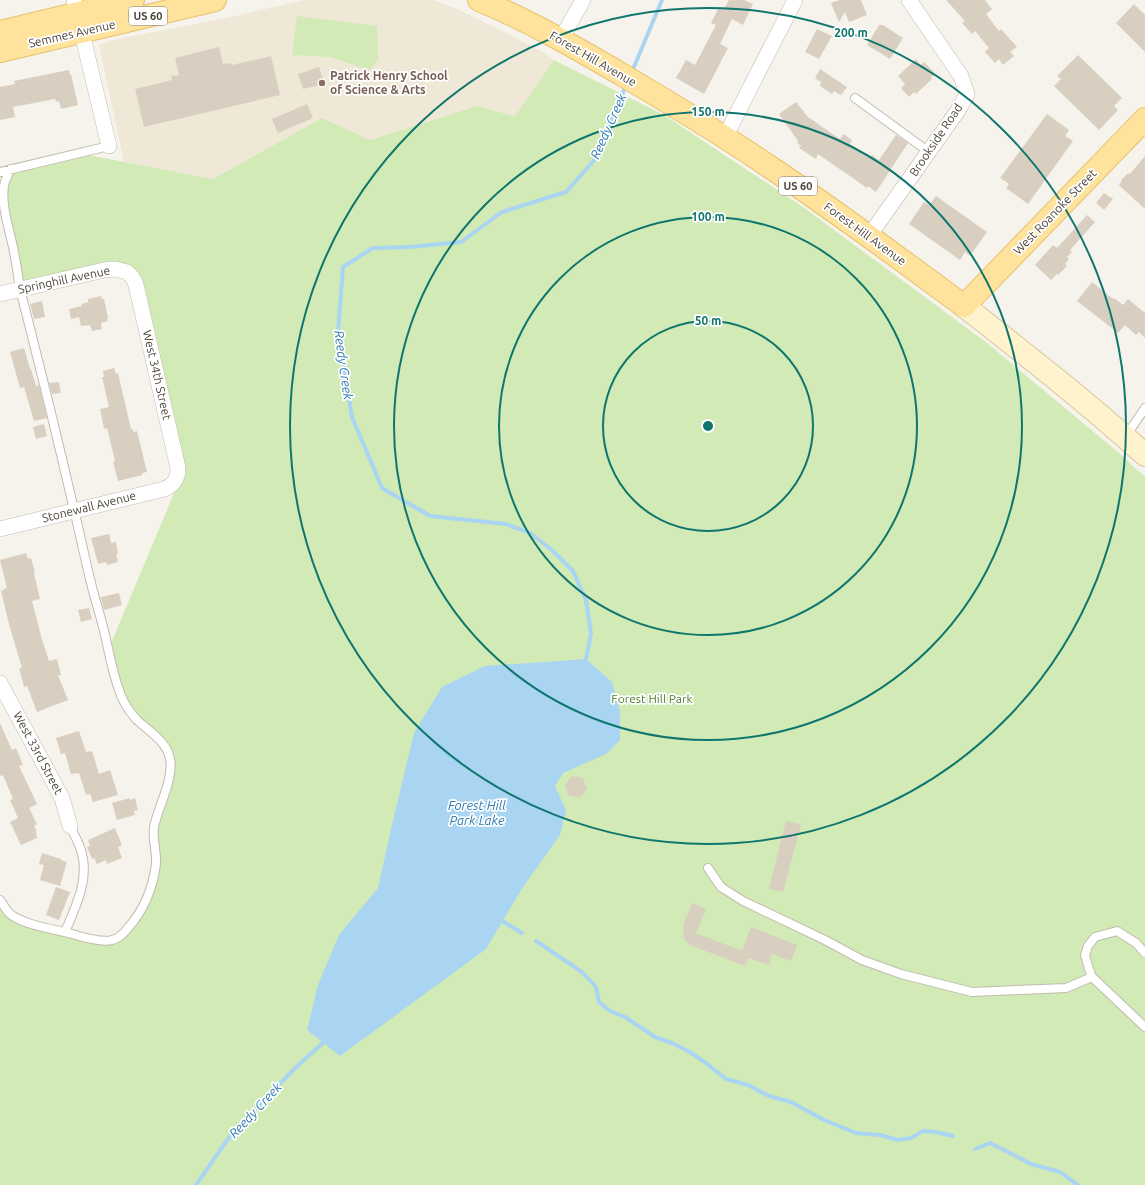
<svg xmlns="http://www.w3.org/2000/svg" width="1145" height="1185" font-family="Ubuntu,sans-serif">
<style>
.education{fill:#efe8d6}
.green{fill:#d2eab5}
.water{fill:#a9d4f2}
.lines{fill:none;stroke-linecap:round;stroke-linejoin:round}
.stream{stroke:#a9d4f2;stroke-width:4}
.building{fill:#d8cfc1}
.service-casing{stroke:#c2bbae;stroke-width:10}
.minor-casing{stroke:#c2bbae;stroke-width:16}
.secondary-casing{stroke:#d6c79b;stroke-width:24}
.primary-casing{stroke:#e6c16a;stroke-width:24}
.service{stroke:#fff;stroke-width:8}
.minor{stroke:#fff;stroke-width:15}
.secondary{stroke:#fff3cd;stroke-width:22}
.primary{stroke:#ffe39c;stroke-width:22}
.ring{fill:none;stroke:#0f766e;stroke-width:2}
.education-dot{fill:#8d6e63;stroke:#fff;stroke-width:1.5}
.labels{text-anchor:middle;stroke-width:3.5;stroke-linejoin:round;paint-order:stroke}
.shield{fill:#fff;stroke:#817c74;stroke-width:1}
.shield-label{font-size:11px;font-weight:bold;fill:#4b4439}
.street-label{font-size:12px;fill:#4b4439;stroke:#fff}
.education-label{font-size:12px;font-weight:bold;fill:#785e54;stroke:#fff;text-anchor:start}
.park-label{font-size:12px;fill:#4a7f2a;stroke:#fff}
.water-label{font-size:13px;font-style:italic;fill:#2e7ab2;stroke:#fff}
.centre{fill:#0f766e;stroke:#fff;stroke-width:2}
.ring-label{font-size:12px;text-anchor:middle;font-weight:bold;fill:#0f766e;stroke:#fff;stroke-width:3.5;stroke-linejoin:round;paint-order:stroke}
</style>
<rect width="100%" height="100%" fill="#f6f3ec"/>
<path class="education" d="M 305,0 L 433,0 L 455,8 L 500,30 L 541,51 L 554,60 L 515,116 L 477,106 L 370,140 L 322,118 L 213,179 L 124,162 L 99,45 L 113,40 L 226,18 Z"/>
<path class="green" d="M 297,16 L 377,26 L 378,60 L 370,70 L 330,57 L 292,55 Z
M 554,60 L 664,115 L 803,207 L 987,343 L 1119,453 L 1145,477 L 1145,1185 L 0,1185 L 0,899 L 18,918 L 104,940 L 124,932 L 151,887 L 158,821 L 168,779 L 166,750 L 133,718 L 107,653 L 180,479 L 127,273 L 20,289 L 0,170 L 83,154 L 213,179 L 322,118 L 370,140 L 477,106 L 515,116 Z"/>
<path class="water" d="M 586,659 L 612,682 L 620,711 L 620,740 L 606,754 L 563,773 L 555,786 L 566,810 L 560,835 L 523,887 L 486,949 L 340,1056 L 307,1030 L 318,985 L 339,935 L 378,888 L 392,825 L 414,733 L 442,687 L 485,666 Z"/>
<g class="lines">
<path class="stream" d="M 631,74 L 662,0
M 586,659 L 591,634 L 586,600 L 573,571 L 552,550 L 530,533 L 506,524 L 430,516 L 382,488 L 352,417 L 338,332 L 343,267 L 373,248 L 410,247 L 461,242 L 502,212 L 566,192 L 597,157 L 626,85
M 502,921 L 522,933
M 536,941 L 582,972 L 596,987 L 599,1002 L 610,1011 L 625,1017 L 655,1037 L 672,1043 L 688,1051 L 706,1063 L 726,1079 L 748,1085 L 769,1096 L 791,1102 L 824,1120 L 856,1133 L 880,1135 L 898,1140 L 911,1138 L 923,1131 L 936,1132 L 953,1136
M 975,1149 L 990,1143 L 1031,1164 L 1060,1172 L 1078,1185
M 196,1185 L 230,1136 L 296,1067 L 323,1043"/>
</g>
<path class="building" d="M 729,0 L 744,0 L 753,4 L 743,25 L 732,19 L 720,44 L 728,48 L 704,94 L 676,78 L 686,60 L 695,65 L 716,25 L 711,23 L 719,7 L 724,9 Z
M 840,0 L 861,0 L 867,15 L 849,22 L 845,12 L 839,22 L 831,3 Z
M 946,0 L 985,0 L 992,9 L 986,14 L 999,31 L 1001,29 L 1017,47 L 1010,52 L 1014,56 L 1003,65 L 999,59 L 995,63 L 985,52 L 989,48 L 975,31 L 972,34 L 962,23 L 965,21 Z
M 1134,4 L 1145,15 L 1145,52 L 1116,23 Z
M 879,25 L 883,25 L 903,38 L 890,59 L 867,45 Z
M 817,29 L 832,36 L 819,59 L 805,52 Z
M 219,47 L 223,64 L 231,63 L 232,65 L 271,56 L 280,95 L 144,127 L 135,89 L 172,80 L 171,76 L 179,75 L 175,58 Z
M 1078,55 L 1122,98 L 1114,106 L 1118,110 L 1099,130 L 1054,86 L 1061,79 L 1057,76 Z
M 916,59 L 921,65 L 924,62 L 935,73 L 931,78 L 932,79 L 916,94 L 914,92 L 909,97 L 901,88 L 905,84 L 898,76 Z
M 319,67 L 325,84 L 303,89 L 298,74 Z
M 820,69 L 847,87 L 841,95 L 834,91 L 832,94 L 820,86 L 821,82 L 815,78 Z
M 69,70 L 70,75 L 71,74 L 78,105 L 61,109 L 59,101 L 56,102 L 55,99 L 13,107 L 15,117 L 0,120 L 0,87 L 15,84 L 14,81 Z
M 796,102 L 808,117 L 840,139 L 844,134 L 852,140 L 850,144 L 870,157 L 872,155 L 879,160 L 896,135 L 908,143 L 876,192 L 868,186 L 867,188 L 818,154 L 816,159 L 799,148 L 801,146 L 797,143 L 798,141 L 779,114 Z
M 307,104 L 313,118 L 278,133 L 272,119 Z
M 1047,114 L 1069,130 L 1065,136 L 1073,141 L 1028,204 L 1006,188 L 1009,184 L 1000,178 Z
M 1145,156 L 1145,209 L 1119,185 L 1122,181 L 1121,180 L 1128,173 L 1130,174 Z
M 1104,193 L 1113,199 L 1104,210 L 1096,203 Z
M 936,196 L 987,232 L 970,256 L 965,252 L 960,260 L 909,224 L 924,202 L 929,205 Z
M 1087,215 L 1095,222 L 1070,250 L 1072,252 L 1067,257 L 1069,259 L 1065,264 L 1067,266 L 1058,275 L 1057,274 L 1051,280 L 1035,265 L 1053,245 L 1057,248 Z
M 1092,282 L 1113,299 L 1114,298 L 1123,305 L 1128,299 L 1145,313 L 1145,338 L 1139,332 L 1136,335 L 1125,325 L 1118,333 L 1077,301 Z
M 101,296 L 102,299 L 104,299 L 108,318 L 107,318 L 108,321 L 101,323 L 102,329 L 92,331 L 90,325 L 81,326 L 79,317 L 71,319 L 69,309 L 82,306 L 81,304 L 88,302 L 88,299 Z
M 42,301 L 45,317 L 34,319 L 30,304 Z
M 24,348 L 30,369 L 31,369 L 36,386 L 39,385 L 47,418 L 34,421 L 24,387 L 20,388 L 10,352 Z
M 114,368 L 116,374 L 118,373 L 131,429 L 133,429 L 133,432 L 137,431 L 147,472 L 142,473 L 142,475 L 118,481 L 113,462 L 115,461 L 107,428 L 104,429 L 100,409 L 109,407 L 102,377 L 104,377 L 103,371 Z
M 59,382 L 61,393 L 52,394 L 49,383 Z
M 44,424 L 47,436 L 36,439 L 33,427 Z
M 109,534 L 111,543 L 116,542 L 118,554 L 116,554 L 118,562 L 107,565 L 106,562 L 98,564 L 91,538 Z
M 26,553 L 28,559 L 31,558 L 35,573 L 34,573 L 40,599 L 32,601 L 41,636 L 49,661 L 57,659 L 61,675 L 58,675 L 68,700 L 37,712 L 27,686 L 24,687 L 19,668 L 22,668 L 10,628 L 1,591 L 4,590 L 3,589 L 7,588 L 0,560 Z
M 119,593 L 122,605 L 104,610 L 101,597 Z
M 89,608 L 92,619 L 81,622 L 78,610 Z
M 0,723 L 12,750 L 16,748 L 23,765 L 19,766 L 37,804 L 29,808 L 37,824 L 34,826 L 37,831 L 36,831 L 37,838 L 21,845 L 10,822 L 18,818 L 10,800 L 13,799 L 3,775 L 0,776 Z
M 79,731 L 86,752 L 92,751 L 99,774 L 110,770 L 118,795 L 93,802 L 90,794 L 86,795 L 79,773 L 71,774 L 65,753 L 61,754 L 56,738 Z
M 572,776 L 583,778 L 587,789 L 580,797 L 569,796 L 565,785 Z
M 130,798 L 130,800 L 135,798 L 138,810 L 134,811 L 135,815 L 117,820 L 112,803 Z
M 786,821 L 801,824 L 783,892 L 769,889 Z
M 115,828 L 122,845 L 118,847 L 122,858 L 107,864 L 106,860 L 97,864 L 94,858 L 92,859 L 87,847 L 90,846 L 88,840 Z
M 42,853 L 61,859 L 61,860 L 67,862 L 60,886 L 40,880 L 44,865 L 39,864 Z
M 56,887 L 70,892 L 59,920 L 46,915 Z
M 692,903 L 706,909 L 696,933 L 742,951 L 751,927 L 797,945 L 791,961 L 772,954 L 769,965 L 748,958 L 745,966 L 690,945 L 684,939 L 683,932 L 684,923 Z"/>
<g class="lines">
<defs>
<path id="service" d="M 855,98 L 929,152
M 0,172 L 109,146
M 1126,436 L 1145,408
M 708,868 L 721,887 L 743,901 L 825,940 L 862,960 L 901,974 L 972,992 L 1066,988 L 1092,977
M 0,900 C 3,904 6,910 9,913 C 22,925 55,929 72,934 C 82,937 102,943 112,940 C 119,939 124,933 128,928 C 144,910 153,887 156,864 C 157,852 152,840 154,827 C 158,807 174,779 170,759 C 167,741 148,731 136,719 C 128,710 121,698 118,687 C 112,670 109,652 105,635 C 101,617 95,600 91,583 C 85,559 80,534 74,510 C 57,436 39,363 20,289 C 18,275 16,261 13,247 C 9,229 1,204 4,186 C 5,179 8,175 11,169
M 65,932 C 75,908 89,881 82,854 C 80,844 74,835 70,826
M 1145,953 L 1136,943 L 1117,931 L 1095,937 L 1088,946 L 1085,955 L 1089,969 L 1092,977 L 1145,1027"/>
<path id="minor" d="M 74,0 L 109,146
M 561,39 L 583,0
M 725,137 L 795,0
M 869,236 L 959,109 L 967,94 L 961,76 L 909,0
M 0,294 L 104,270 L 115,269 L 127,272 L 132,277 L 135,282 L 137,289 L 178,468 C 178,479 174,485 164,489 L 0,529
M 0,683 L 62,798 L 70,826"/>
<path id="secondary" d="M 964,306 C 1025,354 1087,402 1145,455"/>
<path id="primary" d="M 479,0 C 530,21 578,49 626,77 C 675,106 723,135 770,167 C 836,211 900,259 964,306 L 1145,119
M 0,32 L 133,0
M 0,51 L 215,0"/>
</defs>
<use href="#service" class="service-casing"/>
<use href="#minor" class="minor-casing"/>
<use href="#secondary" class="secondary-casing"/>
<use href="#primary" class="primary-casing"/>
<use href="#service" class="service"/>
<use href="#minor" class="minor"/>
<use href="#secondary" class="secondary"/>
<use href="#primary" class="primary"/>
</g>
<g class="ring">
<circle cx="708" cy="426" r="105"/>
<circle cx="708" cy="426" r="209"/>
<circle cx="708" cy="426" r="314"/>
<circle cx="708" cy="426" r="418"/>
</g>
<circle class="education-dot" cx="322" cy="83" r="4"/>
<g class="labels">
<g class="shield">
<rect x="129" y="7" width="38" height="18" rx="3"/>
<rect x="779" y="177" width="38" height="18" rx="3"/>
</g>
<g class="shield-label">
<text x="148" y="20">US 60</text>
<text x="798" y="190">US 60</text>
</g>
<g class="street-label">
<text transform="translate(72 34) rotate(-13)" y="4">Semmes Avenue</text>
<text transform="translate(593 59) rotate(30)" y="4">Forest Hill Avenue</text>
<text transform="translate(936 140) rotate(-56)" y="4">Brookside Road</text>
<text transform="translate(1055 212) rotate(-46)" y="4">West Roanoke Street</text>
<text transform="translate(865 234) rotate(36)" y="4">Forest Hill Avenue</text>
<text transform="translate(64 280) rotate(-12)" y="4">Springhill Avenue</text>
<text transform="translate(157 375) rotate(77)" y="4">West 34th Street</text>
<text transform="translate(89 507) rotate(-14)" y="4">Stonewall Avenue</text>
<text transform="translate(38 753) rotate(62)" y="4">West 33rd Street</text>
</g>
<g class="education-label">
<text x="330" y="80">Patrick Henry School<tspan x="330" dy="14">of Science &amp; Arts</tspan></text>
</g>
<g class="park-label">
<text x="652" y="703">Forest Hill Park</text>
</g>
<g class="water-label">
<text transform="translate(608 126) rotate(-66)" y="5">Reedy Creek</text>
<text transform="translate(344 365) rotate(82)" y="5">Reedy Creek</text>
<text x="477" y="810">Forest Hill<tspan x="477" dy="15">Park Lake</tspan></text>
<text transform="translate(255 1110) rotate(-47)" y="5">Reedy Creek</text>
</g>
</g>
<circle cx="708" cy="426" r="6" class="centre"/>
<g class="ring-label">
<text x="851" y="37">200 m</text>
<text x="708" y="116">150 m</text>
<text x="708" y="221">100 m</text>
<text x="708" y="325">50 m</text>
</g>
</svg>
